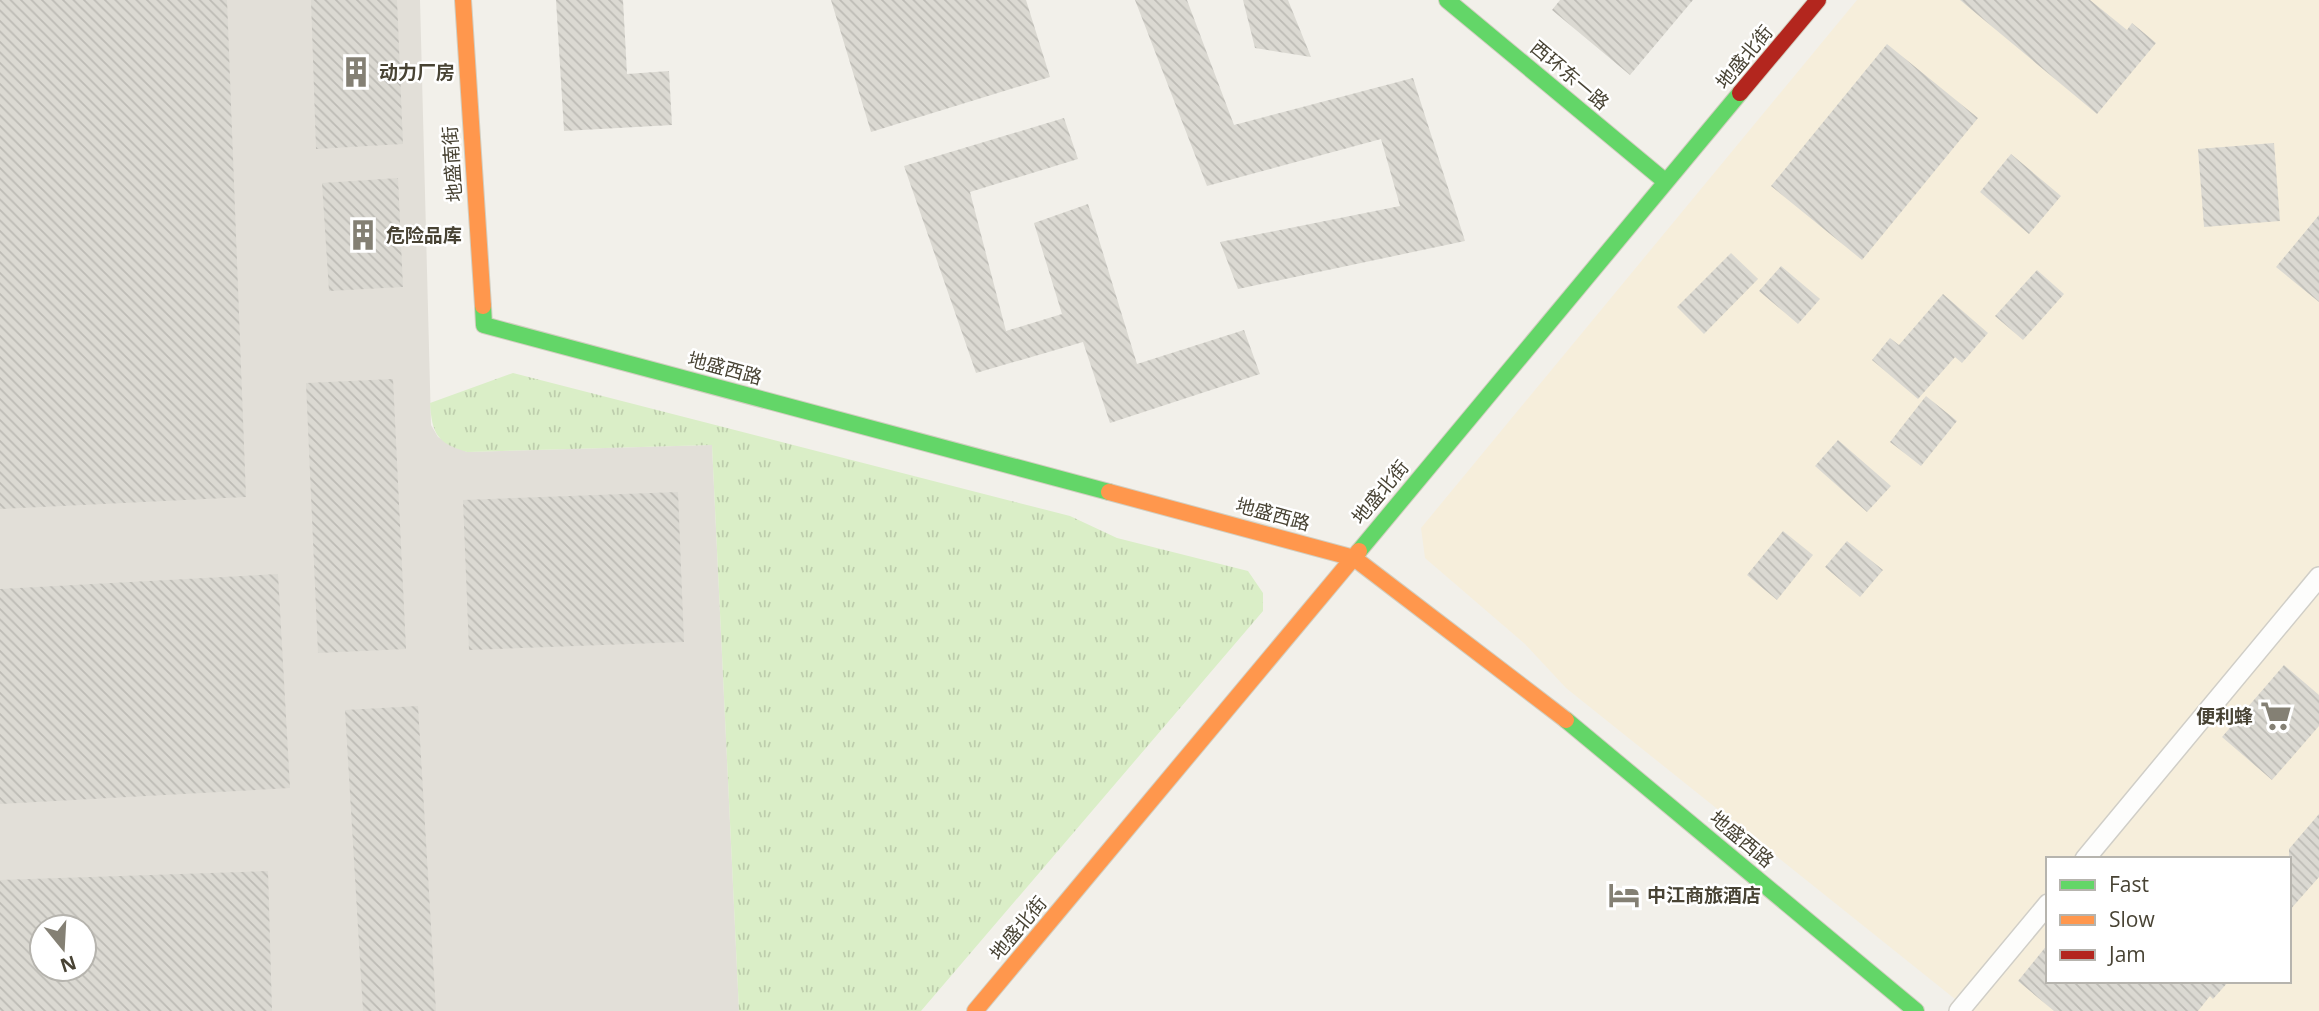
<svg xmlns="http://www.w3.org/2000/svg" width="2319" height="1011" font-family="'Open Sans','Noto Sans SC',sans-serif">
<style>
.commercial{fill:#f6eedb;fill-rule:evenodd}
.industrial{fill:#e2dfd8;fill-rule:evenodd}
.grass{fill:url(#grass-tufts)}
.building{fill:url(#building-back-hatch);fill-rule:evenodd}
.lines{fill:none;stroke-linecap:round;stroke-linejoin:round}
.street-casing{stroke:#d0cec7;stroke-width:22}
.fast-casing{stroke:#d2cec0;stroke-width:18}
.slow-casing{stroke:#d2cec0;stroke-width:18}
.jam-casing{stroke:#d2cec0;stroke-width:18}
.street{stroke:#fdfdfc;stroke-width:19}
.fast{stroke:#63d668;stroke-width:16}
.slow{stroke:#ff974d;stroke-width:16}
.jam{stroke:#b3261e;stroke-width:16}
.labels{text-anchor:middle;stroke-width:5;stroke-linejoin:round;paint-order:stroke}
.street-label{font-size:19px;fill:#484334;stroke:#fff}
.poi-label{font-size:19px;font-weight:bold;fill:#484334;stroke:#fff;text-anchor:start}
</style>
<defs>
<pattern id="grass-tufts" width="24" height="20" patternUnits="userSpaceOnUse" patternTransform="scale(1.75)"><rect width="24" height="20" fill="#daeec7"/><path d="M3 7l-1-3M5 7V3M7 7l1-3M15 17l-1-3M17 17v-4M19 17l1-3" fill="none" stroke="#bdcdac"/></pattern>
<pattern id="building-back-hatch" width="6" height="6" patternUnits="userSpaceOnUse" patternTransform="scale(1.75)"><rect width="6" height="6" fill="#dbd9d2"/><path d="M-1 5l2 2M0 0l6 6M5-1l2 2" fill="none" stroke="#bdbbb5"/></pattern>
</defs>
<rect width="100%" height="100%" fill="#f2f0ea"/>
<path class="commercial" d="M 1857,0 L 2319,0 L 2319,1011 L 1970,1011 L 1566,688 L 1525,644 L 1425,558 L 1421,528 ZM 2048,859 L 2289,859 L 2289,981 L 2048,981 Z"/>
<path class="industrial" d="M 0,0 L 420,0 L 431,425 L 438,437 L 467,452 L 712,445 L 739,1011 L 0,1011 ZM 42,927 L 84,927 L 84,969 L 42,969 Z"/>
<path class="grass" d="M 513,373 L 1070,516 L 1117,538 L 1248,571 L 1263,593 L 1263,611 L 921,1011 L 739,1011 L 712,445 L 467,452 C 437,443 432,434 430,403 Z"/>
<path class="building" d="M 0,0 L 227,0 L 246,497 L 0,509 Z
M 311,0 L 397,0 L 403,144 L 316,149 Z
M 556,0 L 623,0 L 627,74 L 669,71 L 672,125 L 564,131 Z
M 831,0 L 1026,0 L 1050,77 L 871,132 Z
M 1135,0 L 1187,0 L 1234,125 L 1413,78 L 1465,241 L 1238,289 L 1220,242 L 1400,206 L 1381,139 L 1207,186 Z
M 1243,0 L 1288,0 L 1311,57 L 1255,48 Z
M 1560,0 L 1693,0 L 1630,75 L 1552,10 Z
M 1960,0 L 2090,0 L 2127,30 L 2132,23 L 2156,43 L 2097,114 Z
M 1887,44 L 1978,118 L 1862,260 L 1771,186 Z
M 1064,118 L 1078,159 L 970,192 L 1006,331 L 1062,314 L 1034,223 L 1088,204 L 1137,364 L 1244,330 L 1260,374 L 1110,423 L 1083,342 L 976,373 L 904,166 Z
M 2274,143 L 2280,221 L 2204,227 L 2198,149 Z
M 2011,154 L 2061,196 L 2029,234 L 1980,192 Z
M 398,178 L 403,287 L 329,291 L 322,183 Z
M 2319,215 L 2319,302 L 2276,267 Z
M 1731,253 L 1758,279 L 1704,334 L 1677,307 Z
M 1781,266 L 1820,299 L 1798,324 L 1759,291 Z
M 2037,270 L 2064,294 L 2023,340 L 1995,316 Z
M 1943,294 L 1988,333 L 1962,363 L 1955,357 L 1918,399 L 1872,360 L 1890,338 L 1899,345 Z
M 393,379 L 406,649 L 318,653 L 306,383 Z
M 1926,396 L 1957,421 L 1921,466 L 1890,442 Z
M 1838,440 L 1891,486 L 1867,512 L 1815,466 Z
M 678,492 L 684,642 L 469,650 L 463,500 Z
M 1783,531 L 1813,555 L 1777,600 L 1747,575 Z
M 1847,541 L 1883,570 L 1860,597 L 1825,567 Z
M 278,574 L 290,788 L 0,804 L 0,589 Z
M 2284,665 L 2319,695 L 2319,726 L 2272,780 L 2222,737 Z
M 418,706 L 436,1011 L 363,1011 L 345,710 Z
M 2319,814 L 2319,877 L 2289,911 L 2289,849 Z
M 268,871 L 272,1011 L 0,1011 L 0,880 ZM 42,927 L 84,927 L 84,969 L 42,969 Z
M 2048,944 L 2048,981 L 2229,981 L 2213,999 L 2210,996 L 2198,1011 L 2054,1011 L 2018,981 Z"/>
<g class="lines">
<defs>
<path id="street" d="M 2085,859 L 2319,577
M 1959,1011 L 2048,904"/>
<path id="fast" d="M 1447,0 L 1666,182
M 483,306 L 484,325 L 1109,492
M 1359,551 L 1740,93
M 1566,720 L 1916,1011"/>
<path id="slow" d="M 463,0 L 483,306
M 1109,492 L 1354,558 L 1566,720
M 975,1011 L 1359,551"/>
<path id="jam" d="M 1740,93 L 1818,0"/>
</defs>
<use href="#street" class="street-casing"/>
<use href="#fast" class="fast-casing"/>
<use href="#slow" class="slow-casing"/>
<use href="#jam" class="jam-casing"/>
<use href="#street" class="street"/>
<use href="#fast" class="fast"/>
<use href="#slow" class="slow"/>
<use href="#jam" class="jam"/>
</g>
<defs>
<symbol id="building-bare" viewBox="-9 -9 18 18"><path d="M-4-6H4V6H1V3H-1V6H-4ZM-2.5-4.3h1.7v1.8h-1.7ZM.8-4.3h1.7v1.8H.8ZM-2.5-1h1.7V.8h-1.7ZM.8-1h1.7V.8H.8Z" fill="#848074" stroke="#fff" stroke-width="2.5" paint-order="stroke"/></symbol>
<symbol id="supermarket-bare" viewBox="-9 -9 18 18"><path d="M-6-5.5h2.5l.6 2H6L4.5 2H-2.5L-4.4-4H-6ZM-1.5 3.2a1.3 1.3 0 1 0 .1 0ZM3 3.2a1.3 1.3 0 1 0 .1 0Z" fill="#848074" stroke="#fff" stroke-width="2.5" paint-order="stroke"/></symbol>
<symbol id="hotel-bare" viewBox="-9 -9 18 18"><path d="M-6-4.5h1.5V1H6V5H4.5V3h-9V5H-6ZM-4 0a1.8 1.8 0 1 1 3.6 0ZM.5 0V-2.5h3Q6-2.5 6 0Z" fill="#848074" stroke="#fff" stroke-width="2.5" paint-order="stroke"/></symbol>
</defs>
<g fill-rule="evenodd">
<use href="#building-bare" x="334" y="50" width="44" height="44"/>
<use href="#building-bare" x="341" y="213" width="44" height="44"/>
<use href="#supermarket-bare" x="2254" y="694" width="44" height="44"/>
<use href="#hotel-bare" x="1602" y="873" width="44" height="44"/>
</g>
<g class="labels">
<g class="street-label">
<text transform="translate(1744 57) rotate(-50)" y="7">地盛北街</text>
<text transform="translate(1570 75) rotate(40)" y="7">西环东一路</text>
<text transform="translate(452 164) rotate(-94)" y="7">地盛南街</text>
<text transform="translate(725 368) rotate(15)" y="7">地盛西路</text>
<text transform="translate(1380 492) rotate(-50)" y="7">地盛北街</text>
<text transform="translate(1273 514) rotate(15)" y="7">地盛西路</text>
<text transform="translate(1742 839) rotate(40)" y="7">地盛西路</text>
<text transform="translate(1018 928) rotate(-50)" y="7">地盛北街</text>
</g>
<g class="poi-label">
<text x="379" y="79">动力厂房</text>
<text x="386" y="242">危险品库</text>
<text x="2253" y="723" text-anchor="end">便利蜂</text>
<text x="1647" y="902">中江商旅酒店</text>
</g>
</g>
<rect x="2046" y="857" width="245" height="126" fill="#ffffff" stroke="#b6b4ae" stroke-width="2"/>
<rect x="2060" y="880" width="35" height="10" fill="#63d668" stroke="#b6b4ae" stroke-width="2"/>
<text x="2109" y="892" font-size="21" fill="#484334">Fast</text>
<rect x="2060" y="915" width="35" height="10" fill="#ff974d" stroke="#b6b4ae" stroke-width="2"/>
<text x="2109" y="927" font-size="21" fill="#484334">Slow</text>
<rect x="2060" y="950" width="35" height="10" fill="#b3261e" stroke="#b6b4ae" stroke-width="2"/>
<text x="2109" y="962" font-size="21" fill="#484334">Jam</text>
<g transform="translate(63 948) rotate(162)"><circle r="33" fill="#ffffff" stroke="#b6b4ae" stroke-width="2"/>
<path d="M0-5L12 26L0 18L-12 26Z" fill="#848074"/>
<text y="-10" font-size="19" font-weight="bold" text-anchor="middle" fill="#484334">N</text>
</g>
</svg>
